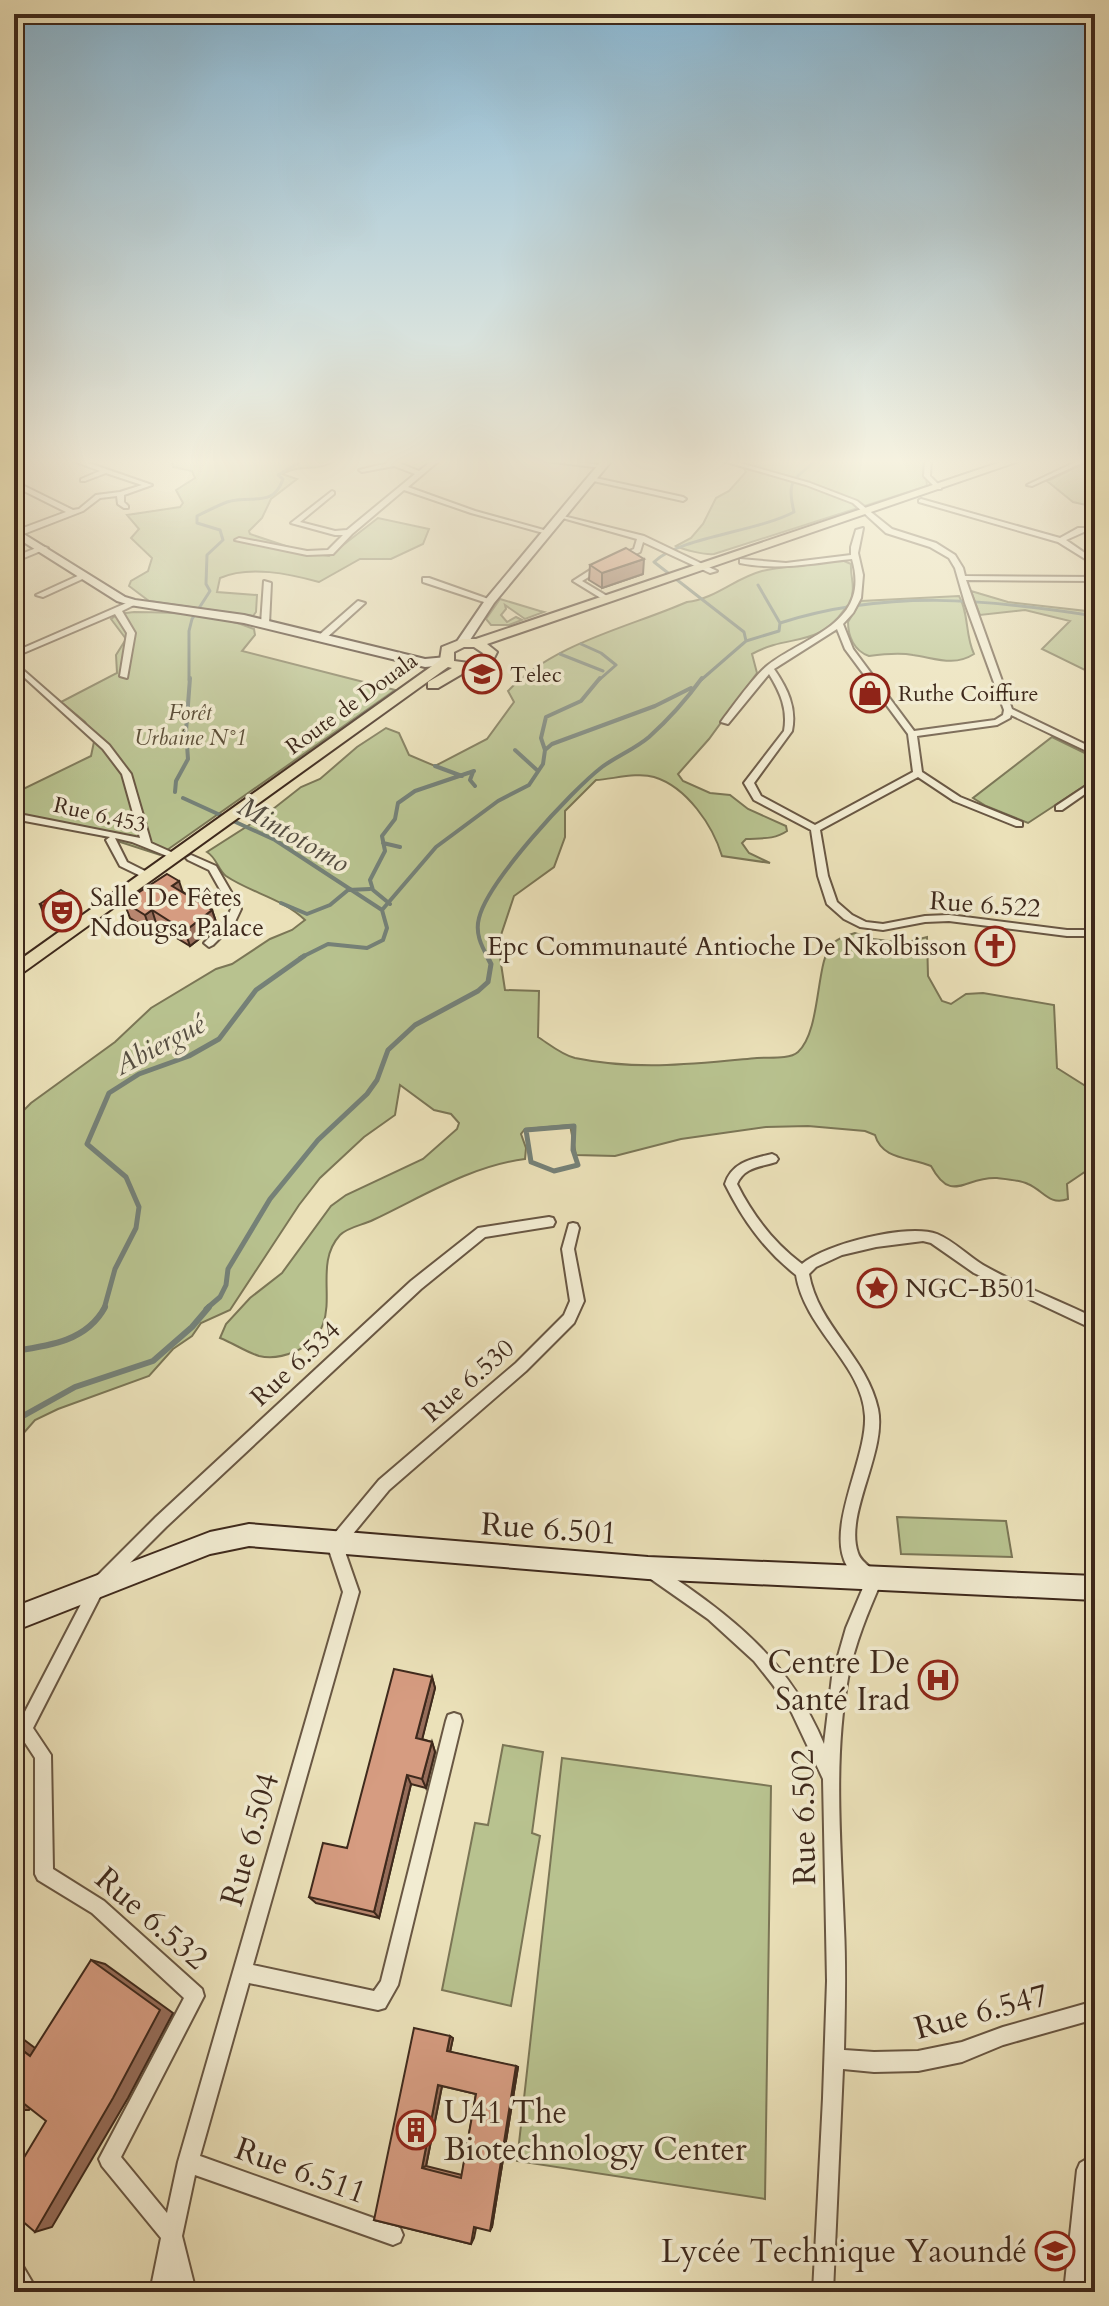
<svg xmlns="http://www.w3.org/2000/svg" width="1109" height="2306" font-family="Cardo,serif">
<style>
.green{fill:#b8c28f;stroke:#7b7656;stroke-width:2}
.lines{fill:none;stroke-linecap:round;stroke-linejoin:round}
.stream-far3{stroke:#758178;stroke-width:3}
.stream-far2{stroke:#758178;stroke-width:4}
.stream-far1{stroke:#758178;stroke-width:5}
.stream{stroke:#758178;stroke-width:6}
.street-casing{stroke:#695743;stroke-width:4}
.secondary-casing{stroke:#3e291c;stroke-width:4}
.primary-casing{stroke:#3e291c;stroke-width:4}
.street{fill:#f2ecd2;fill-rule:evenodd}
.secondary{fill:#f2ecd2;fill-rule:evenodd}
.primary{fill:#ebe1b9;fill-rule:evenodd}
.wall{fill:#b8866f;stroke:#3e291c;stroke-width:2;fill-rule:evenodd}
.shaded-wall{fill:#966d5a;stroke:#3e291c;stroke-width:2}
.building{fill:#d69c81;stroke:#3e291c;stroke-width:2;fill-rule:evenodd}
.labels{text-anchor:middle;stroke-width:7;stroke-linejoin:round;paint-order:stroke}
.far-poi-label{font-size:22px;fill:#3e291c;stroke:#f2ecd2;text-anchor:start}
.far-street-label{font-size:22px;fill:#3e291c;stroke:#f2ecd2}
.far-park-label{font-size:22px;font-style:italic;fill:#5c4f39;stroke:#f2ecd2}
.poi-label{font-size:26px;fill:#3e291c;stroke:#f2ecd2;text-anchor:start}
.street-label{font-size:26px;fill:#3e291c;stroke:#f2ecd2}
.water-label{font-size:28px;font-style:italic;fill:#554e42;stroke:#f2ecd2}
.near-street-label{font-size:32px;fill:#3e291c;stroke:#f2ecd2}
.near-poi-label{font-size:32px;fill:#3e291c;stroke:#f2ecd2;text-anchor:end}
</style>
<rect width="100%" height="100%" fill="#ebe1b9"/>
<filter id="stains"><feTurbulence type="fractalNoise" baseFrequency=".0025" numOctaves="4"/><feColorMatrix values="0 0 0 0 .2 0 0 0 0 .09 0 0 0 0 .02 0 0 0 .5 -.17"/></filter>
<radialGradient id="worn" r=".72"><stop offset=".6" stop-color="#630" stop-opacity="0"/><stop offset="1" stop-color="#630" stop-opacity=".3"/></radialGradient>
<path class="green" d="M 339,459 C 314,474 306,462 282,474 L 297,479 L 271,499 L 262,518 L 249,531 L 250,534 L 304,552 L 329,556 L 378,518 L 429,529 L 423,544 L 391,559 L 360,559 L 319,582 C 290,574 249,565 220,578 L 217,592 L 257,595 L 256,612 L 253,616 L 149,601 L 129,586 L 131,581 L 148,571 L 152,558 L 131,538 L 139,529 L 127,515 L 180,507 L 183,503 L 176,490 L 195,478 L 192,471 L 173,467 L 172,460 Z
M 754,459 L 924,459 L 927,486 L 714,554 C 705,555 684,550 676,546 L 691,538 L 703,524 L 716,498 L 729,491 L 746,472 L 743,467 Z
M 1090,461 L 1095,463 L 1095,507 L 1073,502 L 1047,481 Z
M 837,558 L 851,564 C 850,577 856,587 851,600 C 849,607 847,604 844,610 C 816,649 790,633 752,654 L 757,673 L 709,739 L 678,774 L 683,781 L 710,793 L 730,795 L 748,809 L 786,826 L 787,831 C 774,840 761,838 746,839 L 742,843 L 749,853 L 770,863 L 722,856 C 713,826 687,787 654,777 C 638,772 613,779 596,780 L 565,811 L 565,837 L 554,867 L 514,896 L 498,944 L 505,990 L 539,991 L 538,1037 C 549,1044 562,1055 575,1058 C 638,1071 694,1064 757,1058 C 768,1057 789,1060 798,1052 C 822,1030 815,959 833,943 C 839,938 848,935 855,933 L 873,939 L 904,943 L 927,937 L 928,976 L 942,1001 L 951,1004 L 966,994 L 983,993 L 1054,1005 L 1057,1068 L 1095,1092 L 1095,1165 L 1067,1184 L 1068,1199 C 1049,1206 1043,1190 1028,1184 C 1020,1180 1006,1179 997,1178 C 965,1176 952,1205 931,1166 C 910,1157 882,1160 875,1135 L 865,1131 L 808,1126 L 766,1127 L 681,1139 L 615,1156 L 576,1155 L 570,1125 L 525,1129 L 521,1134 L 526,1148 L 525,1159 C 470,1166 422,1197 373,1220 C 363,1225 348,1227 340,1235 C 307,1271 353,1326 294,1352 C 282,1357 272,1359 259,1356 C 246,1352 233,1343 220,1338 L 226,1324 L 250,1298 L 282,1273 L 331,1206 L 346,1195 L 423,1159 L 457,1129 L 459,1123 L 451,1114 L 434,1110 L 400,1085 L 395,1115 L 364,1137 L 320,1178 L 299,1205 L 230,1310 L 201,1323 L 192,1336 L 173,1349 L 149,1376 L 58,1409 L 35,1420 L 14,1444 L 14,1120 L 31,1103 L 115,1042 L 151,1008 L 216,969 L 232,964 L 270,939 L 292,930 L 305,920 C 282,898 251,893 226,876 C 218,870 217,858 207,852 L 268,813 L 301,787 L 320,779 L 357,747 L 386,728 L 399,733 L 409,755 L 435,766 L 487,739 L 514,702 L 508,691 C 554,643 627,628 687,602 C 715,599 735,578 762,571 C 788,565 813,567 837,558 Z
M 971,591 L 1008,602 L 1095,612 L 1095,675 L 1042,649 L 1070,621 L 1025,610 L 980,615 Z
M 959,596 C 969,613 965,635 974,654 C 954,667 935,658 913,655 C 899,652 883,654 869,656 C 854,651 848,636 848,622 L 861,601 Z
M 500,599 L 540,611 L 544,612 L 525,619 L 505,605 L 506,609 L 501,615 L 507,622 L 516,617 L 522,620 L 509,625 L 491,625 L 486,619 Z
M 134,612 C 174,612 217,614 254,629 L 255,635 L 242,651 L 395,690 L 160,855 L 77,828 L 14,815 L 14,798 L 19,791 L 91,756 L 95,737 L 85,722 L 61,702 L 117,673 L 116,655 L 126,639 L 111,619 L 118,614 Z
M 1052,737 L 1095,758 L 1095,779 L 1028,823 L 986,806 L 973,798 Z
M 897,1517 L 1006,1521 L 1012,1557 L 901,1554 Z
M 503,1745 L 543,1752 L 532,1833 L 540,1836 L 511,2006 L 442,1990 L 475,1823 L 488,1825 Z
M 562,1758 L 771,1786 L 765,2199 L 517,2161 Z"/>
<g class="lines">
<path class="stream-far3" d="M 780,623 C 888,589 985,599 1095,616
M 746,641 L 779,631 L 780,623 L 758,585
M 581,644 L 601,653 L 616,665 L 599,680
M 560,654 L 603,671
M 189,680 L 189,631 L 192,619 L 210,591 L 206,584 L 207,555 L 223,540 L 220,530 L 197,523 L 197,516 C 207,511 217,506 227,502 C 251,494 273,509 283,479 L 278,475 L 305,459
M 701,680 L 746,641 L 744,632 L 654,562 C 680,537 756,532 794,512 C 786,478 794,481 817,459"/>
<path class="stream-far2" d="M 515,750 L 538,771
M 545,750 L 541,738 L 546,717 L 581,701 L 600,678
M 435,766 L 462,776
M 473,772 L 470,780 L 475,786
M 175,792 L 176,781 L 188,759 L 186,731 L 190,678
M 183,798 L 275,840 L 382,910
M 383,843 L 400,847
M 281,903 L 307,914 L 330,905 L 348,890 L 370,889
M 390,904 L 373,890 L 370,880 L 385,851 L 382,836 L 395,819 L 398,803 L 415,791 L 474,771
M 300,958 L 328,944 L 367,948 L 383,940 L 387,928 L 382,910 L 436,847 L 498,801 L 529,785 L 543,764 L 545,750 L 552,744 L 655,706 L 691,688
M 488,958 C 481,945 475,933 479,918 C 488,881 571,791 602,767 C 617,756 635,749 649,737 C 669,719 686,700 702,678"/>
<path class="stream-far1" d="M 574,1126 L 573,1150 L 578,1165 L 554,1171 L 531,1162 L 526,1130 Z
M 104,1309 L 115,1269 L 136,1228 L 139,1207 L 126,1177 L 87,1144 L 109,1093 L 139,1074 L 189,1056 L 219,1039 L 256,990 L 304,956
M 206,1309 L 220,1297 L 226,1285 L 228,1269 L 270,1199 L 318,1140 L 367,1094 L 377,1080 L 388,1050 L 415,1025 L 478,991 L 488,982 L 491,964 L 487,956"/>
<path class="stream" d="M 14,1351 C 49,1346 87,1341 105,1307
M 14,1421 L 75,1387 L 153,1361 L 192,1327 L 209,1307"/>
<defs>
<path id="street" d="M 68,459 L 77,459 L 152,485 L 124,495 L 124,502 L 128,506 L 128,508 L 124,508 L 118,504 L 117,496 L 100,498 L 83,511 L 21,535 L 15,535 L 15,531 L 66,512 L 14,486 L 14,481 L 73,510 L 79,509 L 96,495 L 120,492 L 142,485 L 106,473 L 85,481 L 81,481 L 81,479 L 100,471 Z
M 380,459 L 389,459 L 419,471 L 434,459 L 441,459 L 408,487 L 475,511 L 551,532 L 547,534 L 471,513 L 404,490 L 352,534 L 333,554 L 307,555 L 235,540 L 239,538 L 307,551 L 328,550 L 343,535 L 335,535 L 291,523 L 332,491 L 334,492 L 334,494 L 300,522 L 335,531 L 347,530 L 415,474 L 394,466 L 362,472 L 359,470 L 388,463 Z
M 543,459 L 561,459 L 605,466 L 602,468 L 546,461 Z
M 716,459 L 726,459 L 810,483 L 857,501 L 892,529 L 936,543 L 955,555 L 963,568 L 965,576 L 1095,577 L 1095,581 L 966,580 L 1012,709 L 1095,749 L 1095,755 L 1011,715 L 1010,718 L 997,725 L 917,736 L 922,772 L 960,797 L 1022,822 L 1022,826 L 1016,826 L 954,801 L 918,777 L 820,830 L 828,876 L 837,902 L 852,915 L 866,922 L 883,924 L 925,916 L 949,915 L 1067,930 L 1095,930 L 1095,936 L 1067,936 L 949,921 L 925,922 L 883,930 L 860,927 L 844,919 L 827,904 L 818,876 L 811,830 L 754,800 L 744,783 L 784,731 C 788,709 780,692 769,674 L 728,724 L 721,722 C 732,707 755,675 768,665 C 808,635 871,623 852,559 C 813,563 779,571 740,563 L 740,559 L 786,563 L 851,555 L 851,547 L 856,530 L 863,528 L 858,553 L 863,575 L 861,598 L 853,613 L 843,624 L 853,649 L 914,731 L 995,720 L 1003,715 L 1004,710 L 965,603 L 955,568 L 949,558 L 930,547 L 886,533 L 853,503 L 806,485 ZM 837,629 L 845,649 L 908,734 L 913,772 L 815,825 L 761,796 L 754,783 L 792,731 C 797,707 787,688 774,669 Z
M 925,459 L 931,459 L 930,476 L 941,487 L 941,489 L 937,489 L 924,476 Z
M 1082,459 L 1090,459 L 1032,486 L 1027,485 Z
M 591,477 L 683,497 L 686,499 L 683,501 L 589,480 L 588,479 Z
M 921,499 L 1060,538 L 1078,528 L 1084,528 L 1084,532 L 1066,540 L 1095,560 L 1095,565 L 1058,542 L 919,502 L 919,500 Z
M 559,515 L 644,536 L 717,571 L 710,573 L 643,542 L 640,552 L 621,561 L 615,561 L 615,557 L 634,549 L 637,539 L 559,517 Z
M 41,546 L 48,548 L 14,562 L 14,557 Z
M 598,565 L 605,567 L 582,581 L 607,596 L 607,600 L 604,600 L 573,581 Z
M 82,574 L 89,576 L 43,597 L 36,595 Z
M 423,578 L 429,578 L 494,601 L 487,603 L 423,582 Z
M 264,581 L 271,583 L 269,624 L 265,626 L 261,624 Z
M 131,601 L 138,603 L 122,611 L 135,633 L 127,678 L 120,676 L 127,633 L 115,614 L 14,657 L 14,652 Z
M 358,601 L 365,603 L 324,640 L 318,640 L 318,636 Z
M 14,662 L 109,745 L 131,774 L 151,843 L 180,856 L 175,859 L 172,858 L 132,842 L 115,838 L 127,862 L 151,874 L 151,878 L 145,878 L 120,866 L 106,840 L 110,837 L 14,819 L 14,813 L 140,838 L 122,774 L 103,749 L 14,668 Z
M 1095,780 L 1095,787 L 1062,810 L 1056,810 L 1056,806 Z
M 191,855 L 216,866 L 241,909 L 234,924 L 213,945 L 209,947 L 204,943 L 226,920 L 231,909 L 209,870 L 188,860 L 186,858 Z
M 772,1154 L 776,1156 L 778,1159 L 776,1162 C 761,1167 744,1167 737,1184 C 753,1216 774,1243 802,1264 C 825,1244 908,1223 937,1234 C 954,1241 968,1256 983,1265 C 1018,1285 1058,1300 1095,1318 L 1095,1330 L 974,1273 L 931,1243 L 923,1241 L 876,1247 L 842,1255 L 816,1267 L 809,1274 C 818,1326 867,1357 878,1409 C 887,1452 844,1514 858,1553 C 862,1565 877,1569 882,1580 C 868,1612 855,1643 848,1678 C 833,1760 841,1845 844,1928 C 846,1968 845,2009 844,2050 L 874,2052 L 918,2051 L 962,2042 L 1003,2027 L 1095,2001 L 1095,2019 L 1003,2045 L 962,2062 L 918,2071 L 874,2072 L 843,2069 L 833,2292 L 813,2292 L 823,2098 L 827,1981 L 823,1779 L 791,1711 L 773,1685 L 754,1661 L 708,1619 L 648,1577 L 645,1572 L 648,1567 L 653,1564 L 658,1567 C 733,1617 788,1659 824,1744 L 832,1677 L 846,1628 L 865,1583 C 859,1578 852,1573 847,1566 C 825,1528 867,1459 865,1416 C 863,1365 805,1330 796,1275 C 764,1250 743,1220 725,1184 C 732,1162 751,1159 772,1154 Z
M 549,1217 L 553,1218 L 555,1222 L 553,1226 L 485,1237 L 421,1289 L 166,1527 L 104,1589 L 33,1728 L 51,1755 L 53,1869 L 104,1901 L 202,1989 L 204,1996 L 121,2157 L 167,2213 L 178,2162 L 343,1592 L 327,1544 L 330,1539 L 379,1480 L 516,1363 L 564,1315 L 570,1301 L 562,1249 L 569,1224 L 573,1223 L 577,1224 L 579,1228 L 574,1249 L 584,1301 L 574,1323 L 526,1371 L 389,1490 L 343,1546 L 359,1592 L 253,1965 L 374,1991 L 381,1981 L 446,1721 L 448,1715 L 454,1713 L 460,1715 L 462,1721 L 398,1985 L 385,2008 L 378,2010 L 249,1983 L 200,2156 L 393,2225 L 400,2228 L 403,2235 L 400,2242 L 393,2245 L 195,2175 L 182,2236 L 196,2292 L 176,2292 L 173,2281 L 170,2292 L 150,2292 L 161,2238 L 102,2166 L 99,2159 L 184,1998 L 92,1913 L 38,1880 L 35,1874 L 35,1758 L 16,1729 L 94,1579 L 156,1517 L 411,1281 L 478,1228 Z
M 1095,2154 L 1095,2189 L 1084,2292 L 1064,2292 L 1077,2170 L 1080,2163 Z
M 14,2260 L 21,2263 L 38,2292 L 16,2292 L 14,2289 Z"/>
<path id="secondary" d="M 603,459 L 613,459 L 494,603 L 466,646 L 458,646 L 456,643 L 486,599 Z
M 14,528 L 125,597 L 135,600 L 244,615 L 425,659 L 447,657 L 453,661 L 447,665 L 425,667 L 244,623 L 130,605 L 117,601 L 14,536 Z
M 249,1524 L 648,1557 L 1095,1576 L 1095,1600 L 648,1579 L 249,1546 L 210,1554 L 14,1631 L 14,1607 L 210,1532 Z"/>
<path id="primary" d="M 1010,459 L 1025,459 L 487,644 L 497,652 L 491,664 L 467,671 L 438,688 L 428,688 L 428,682 L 452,668 L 448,667 L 14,979 L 14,964 L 432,666 L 440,660 L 442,647 L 462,639 L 476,639 ZM 464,647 L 474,647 L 483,653 L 480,658 L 469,663 L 454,661 L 454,652 Z"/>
</defs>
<use href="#street" class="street-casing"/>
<use href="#secondary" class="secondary-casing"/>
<use href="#primary" class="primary-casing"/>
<use href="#street" class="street"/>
<use href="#secondary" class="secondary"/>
<use href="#primary" class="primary"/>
</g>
<path class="wall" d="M 590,565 L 643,574 L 602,588 L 589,580 Z
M 183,892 L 212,910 L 217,925 L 190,946 L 157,926 L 150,930 L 130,918 L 124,902 Z
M 76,899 L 80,909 L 59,924 L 44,915 L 40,904 Z
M 432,1677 L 435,1688 L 422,1739 L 432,1742 L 435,1752 L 426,1788 L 411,1784 L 379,1918 L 316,1903 L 309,1897 L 347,1848 Z
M 453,2038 L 450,2052 L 518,2067 L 492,2227 L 476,2228 L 474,2238 L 471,2244 L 374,2220 ZM 442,2086 L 476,2094 L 462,2175 L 426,2166 Z"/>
<path class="shaded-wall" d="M 644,559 L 643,574 L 602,588 L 602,573 Z
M 179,881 L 184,896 L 172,886 Z
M 76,899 L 80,909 L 59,924 L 54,913 Z
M 152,910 L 157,926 L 150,930 L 145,915 Z
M 212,910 L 217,925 L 190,946 L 185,931 Z
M 432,1677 L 435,1688 L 420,1748 L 416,1738 Z
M 432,1742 L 435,1752 L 426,1788 L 422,1779 Z
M 407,1775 L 411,1784 L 379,1918 L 374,1912 Z
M 91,1960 L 105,1964 L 173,2013 L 128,2098 L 52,2227 L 35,2232 Z
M 14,2036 L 19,2036 L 47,2057 L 30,2056 L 14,2044 Z
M 450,2036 L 453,2038 L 450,2052 L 447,2051 Z
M 516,2066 L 518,2067 L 492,2227 L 490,2231 Z
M 438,2085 L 442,2086 L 426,2166 L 422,2168 Z
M 18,2099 L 36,2099 L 29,2110 L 14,2110 L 14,2106 Z"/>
<path class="building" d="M 626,548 L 644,559 L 602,573 L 590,565 Z
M 167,874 L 179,881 L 172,886 L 212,910 L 185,931 L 152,910 L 145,915 L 124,902 Z
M 61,890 L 76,899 L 54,913 L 40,904 Z
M 394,1669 L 432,1677 L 416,1738 L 432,1742 L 422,1779 L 407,1775 L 374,1912 L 309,1897 L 323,1843 L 347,1848 Z
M 91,1960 L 160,2010 L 113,2098 L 35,2232 L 14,2214 L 14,2174 L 46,2121 L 18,2099 L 14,2106 L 14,2044 L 30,2056 Z
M 414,2028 L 450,2036 L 447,2051 L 516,2066 L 490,2231 L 474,2227 L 471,2244 L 374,2220 ZM 438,2085 L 476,2094 L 461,2178 L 422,2168 Z"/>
<linearGradient id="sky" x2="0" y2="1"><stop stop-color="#88b7d4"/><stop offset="0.59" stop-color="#f6f2e0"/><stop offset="1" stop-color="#f6f2e0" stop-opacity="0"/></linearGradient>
<rect width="1109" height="782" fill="url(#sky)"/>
<defs>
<symbol id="university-ring" viewBox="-11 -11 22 22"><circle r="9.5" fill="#f2ecd2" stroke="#8f2418" stroke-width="1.5"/><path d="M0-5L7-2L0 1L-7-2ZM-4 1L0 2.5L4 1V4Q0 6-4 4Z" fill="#8f2418"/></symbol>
<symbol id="shop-ring" viewBox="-11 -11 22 22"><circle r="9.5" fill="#f2ecd2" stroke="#8f2418" stroke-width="1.5"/><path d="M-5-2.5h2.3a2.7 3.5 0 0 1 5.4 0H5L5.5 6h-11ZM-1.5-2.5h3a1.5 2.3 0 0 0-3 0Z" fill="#8f2418"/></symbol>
<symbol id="theatre-ring" viewBox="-11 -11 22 22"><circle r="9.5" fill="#f2ecd2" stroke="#8f2418" stroke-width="1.5"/><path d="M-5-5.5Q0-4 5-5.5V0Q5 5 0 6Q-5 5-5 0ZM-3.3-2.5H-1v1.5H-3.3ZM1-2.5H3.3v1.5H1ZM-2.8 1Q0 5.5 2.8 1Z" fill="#8f2418"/></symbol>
<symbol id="church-ring" viewBox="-11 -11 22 22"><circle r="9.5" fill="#f2ecd2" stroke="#8f2418" stroke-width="1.5"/><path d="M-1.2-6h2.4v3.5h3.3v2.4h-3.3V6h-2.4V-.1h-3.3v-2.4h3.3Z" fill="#8f2418"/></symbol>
<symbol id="sight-ring" viewBox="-11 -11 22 22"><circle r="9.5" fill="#f2ecd2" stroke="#8f2418" stroke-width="1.5"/><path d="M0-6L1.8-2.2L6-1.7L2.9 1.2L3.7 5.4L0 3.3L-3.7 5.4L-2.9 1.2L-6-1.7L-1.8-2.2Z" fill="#8f2418"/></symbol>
<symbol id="hospital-ring" viewBox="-11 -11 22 22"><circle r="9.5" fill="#f2ecd2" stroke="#8f2418" stroke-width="1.5"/><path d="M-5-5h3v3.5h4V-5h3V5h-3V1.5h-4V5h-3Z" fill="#8f2418"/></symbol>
<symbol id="building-ring" viewBox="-11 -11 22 22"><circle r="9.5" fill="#f2ecd2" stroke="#8f2418" stroke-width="1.5"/><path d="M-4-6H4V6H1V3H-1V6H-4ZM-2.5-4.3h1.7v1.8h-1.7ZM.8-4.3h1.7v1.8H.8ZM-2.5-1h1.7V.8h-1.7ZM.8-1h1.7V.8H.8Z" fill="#8f2418"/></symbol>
<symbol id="school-ring" viewBox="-11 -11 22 22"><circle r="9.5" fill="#f2ecd2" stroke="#8f2418" stroke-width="1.5"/><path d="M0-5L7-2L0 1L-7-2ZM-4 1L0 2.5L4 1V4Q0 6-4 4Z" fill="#8f2418"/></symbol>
</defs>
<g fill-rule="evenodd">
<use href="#university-ring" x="460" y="652" width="44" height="44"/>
<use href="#shop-ring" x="848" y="671" width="44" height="44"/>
<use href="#theatre-ring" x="40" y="890" width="44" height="44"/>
<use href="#church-ring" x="973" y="924" width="44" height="44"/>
<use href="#sight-ring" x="855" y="1266" width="44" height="44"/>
<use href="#hospital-ring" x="916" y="1658" width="44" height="44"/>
<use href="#building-ring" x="394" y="2108" width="44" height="44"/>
<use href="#school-ring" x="1033" y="2229" width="44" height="44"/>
</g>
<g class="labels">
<g class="far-poi-label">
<text x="510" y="682">Telec</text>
<text x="898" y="701">Ruthe Coiffure</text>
</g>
<g class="far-street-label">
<text transform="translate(351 703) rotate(-36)" y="8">Route de Douala</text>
<text transform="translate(100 814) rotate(13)" y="8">Rue 6.453</text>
</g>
<g class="far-park-label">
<text x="190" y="720">Forêt<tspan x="190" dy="25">Urbaine N°1</tspan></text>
</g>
<g class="poi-label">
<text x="90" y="906">Salle De Fêtes<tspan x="90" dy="30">Ndougsa Palace</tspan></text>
<text x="967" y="955" text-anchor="end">Epc Communauté Antioche De Nkolbisson</text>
<text x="905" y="1297">NGC-B501</text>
</g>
<g class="street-label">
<text transform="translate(985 904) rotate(4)" y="9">Rue 6.522</text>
<text transform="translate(295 1363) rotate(-43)" y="9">Rue 6.534</text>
<text transform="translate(468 1380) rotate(-41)" y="9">Rue 6.530</text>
</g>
<g class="water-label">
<text transform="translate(294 834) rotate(30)" y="10">Mintotomo</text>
<text transform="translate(159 1044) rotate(-28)" y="10">Abiergué</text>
</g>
<g class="near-street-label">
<text transform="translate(549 1528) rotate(4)" y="11">Rue 6.501</text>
<text transform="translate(803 1817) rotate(-91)" y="11">Rue 6.502</text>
<text transform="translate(249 1839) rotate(-74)" y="11">Rue 6.504</text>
<text transform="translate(152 1918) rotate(41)" y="11">Rue 6.532</text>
<text transform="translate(981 2011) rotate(-15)" y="11">Rue 6.547</text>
<text transform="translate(301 2170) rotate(20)" y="11">Rue 6.511</text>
</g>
<g class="near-poi-label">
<text x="910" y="1673">Centre De<tspan x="910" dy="37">Santé Irad</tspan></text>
<text x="444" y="2123" text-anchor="start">U41 The<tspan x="444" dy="37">Biotechnology Center</tspan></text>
<text x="1027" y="2262">Lycée Technique Yaoundé</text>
</g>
</g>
<rect width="1109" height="2306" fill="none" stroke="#ebe1b9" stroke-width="48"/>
<rect x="16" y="16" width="1077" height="2274" fill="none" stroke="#3e291c" stroke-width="4"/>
<rect x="24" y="24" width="1061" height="2258" fill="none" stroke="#3e291c" stroke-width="2"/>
<rect width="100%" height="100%" filter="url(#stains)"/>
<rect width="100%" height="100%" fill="url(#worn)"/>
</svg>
